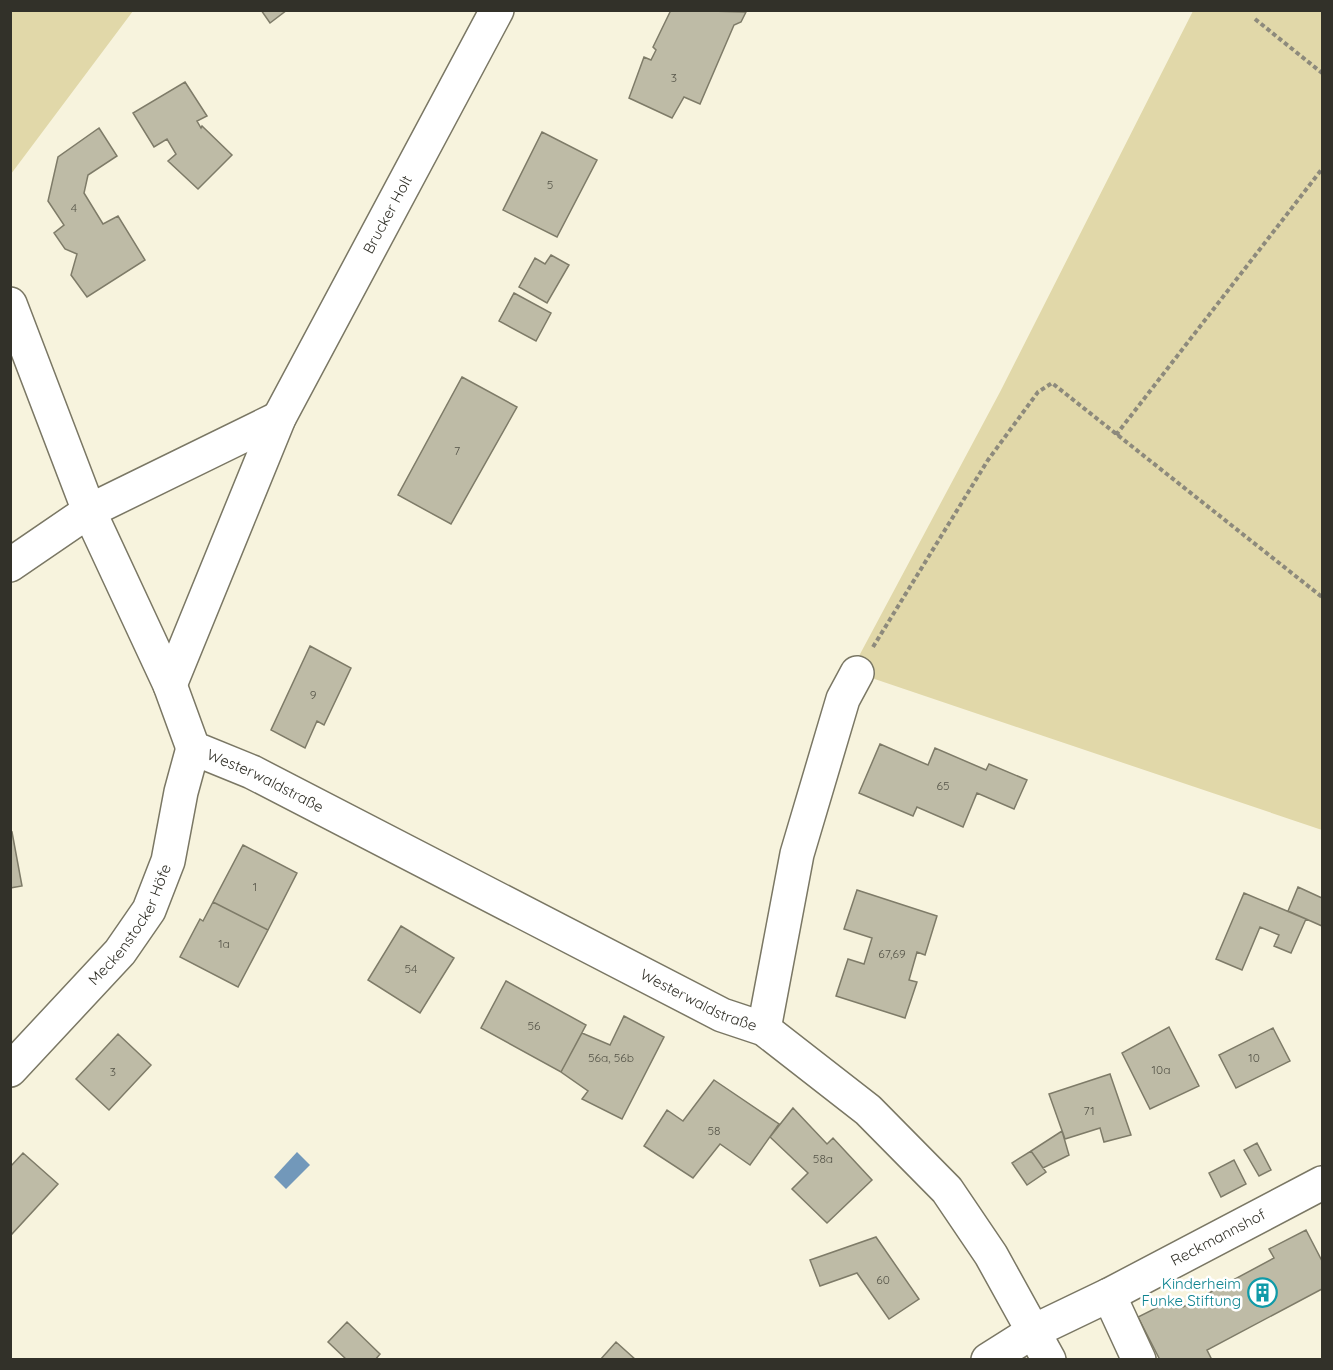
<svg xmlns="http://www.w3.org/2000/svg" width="1333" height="1370" font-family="Quicksand,sans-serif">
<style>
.green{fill:#e1d8a9}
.water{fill:#7298ba}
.building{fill:#bebba6;stroke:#7e7b68;stroke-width:1.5}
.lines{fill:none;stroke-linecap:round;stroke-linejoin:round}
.minor-casing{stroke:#7a7764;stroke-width:36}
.path{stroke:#8d8a7c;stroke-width:4;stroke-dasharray:4.5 3;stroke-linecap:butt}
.minor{stroke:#fff;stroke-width:33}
.labels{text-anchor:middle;stroke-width:5;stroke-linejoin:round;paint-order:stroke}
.number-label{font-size:12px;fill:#555448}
.street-label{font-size:15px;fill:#323129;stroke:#fff}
.culture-label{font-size:15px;fill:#0d838f;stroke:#fff;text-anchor:end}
</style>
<rect width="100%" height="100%" fill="#f7f3dd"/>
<path class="green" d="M 11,10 L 133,11 L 11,174 L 10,11 Z
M 1193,11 L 1322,11 L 1322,830 L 851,671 L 1000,392 Z"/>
<path class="water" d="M 297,1152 L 310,1165 L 286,1189 L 274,1177 Z"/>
<path class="building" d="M 261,10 L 287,10 L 270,23 Z
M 671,10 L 746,12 L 741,22 L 734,25 L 700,104 L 684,97 L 672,118 L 629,98 L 644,57 L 651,60 L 656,50 L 653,47 Z
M 185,82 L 207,116 L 197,121 L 201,128 L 202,126 L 232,155 L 198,189 L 168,161 L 176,154 L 167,139 L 154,147 L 133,113 Z
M 99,128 L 117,156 L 88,175 L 84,193 L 103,224 L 118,216 L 145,260 L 87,297 L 71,275 L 77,254 L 65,249 L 54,233 L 64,225 L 48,201 L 58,157 Z
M 542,132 L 597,160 L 557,237 L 503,210 Z
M 551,255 L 569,265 L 547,303 L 519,287 L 535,258 L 545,264 Z
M 514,293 L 551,313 L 536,341 L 499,321 Z
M 462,377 L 517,407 L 451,524 L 398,495 Z
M 310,646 L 351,668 L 324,725 L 317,721 L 305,748 L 271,730 Z
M 880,744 L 928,765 L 935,748 L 986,770 L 989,764 L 1027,780 L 1014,809 L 977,793 L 963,827 L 917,807 L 913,816 L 859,793 Z
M 12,832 L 22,886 L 10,888 L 10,833 Z
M 243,845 L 297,873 L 268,930 L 213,902 Z
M 1298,887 L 1322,898 L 1322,926 L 1288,911 Z
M 857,890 L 937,916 L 925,955 L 917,952 L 909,980 L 917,982 L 905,1018 L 836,996 L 848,959 L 864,964 L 872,938 L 844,929 Z
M 1244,893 L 1306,919 L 1291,953 L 1274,946 L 1279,935 L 1260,927 L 1242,970 L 1216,959 Z
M 213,902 L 268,930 L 238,987 L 180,957 L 200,919 L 203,921 Z
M 401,926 L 454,958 L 420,1013 L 368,980 Z
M 506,981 L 586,1025 L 561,1072 L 481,1028 Z
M 624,1016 L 664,1037 L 622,1119 L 582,1099 L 588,1091 L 561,1072 L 582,1033 L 610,1045 Z
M 1169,1027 L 1199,1086 L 1150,1109 L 1122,1053 Z
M 1273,1028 L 1290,1061 L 1236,1088 L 1219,1055 Z
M 118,1034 L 151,1065 L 109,1110 L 76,1079 Z
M 1110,1074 L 1131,1135 L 1104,1142 L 1100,1128 L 1065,1139 L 1049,1094 Z
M 714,1080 L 779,1124 L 750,1165 L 720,1144 L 693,1178 L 644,1146 L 667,1110 L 683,1121 Z
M 793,1108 L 827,1144 L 833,1138 L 872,1180 L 827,1223 L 792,1189 L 808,1173 L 770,1137 Z
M 1062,1131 L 1069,1155 L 1043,1168 L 1031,1151 Z
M 1257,1143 L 1271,1170 L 1259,1176 L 1244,1150 Z
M 1031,1151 L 1046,1172 L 1027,1185 L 1012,1163 Z
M 23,1153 L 58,1184 L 11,1235 L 10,1167 Z
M 1234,1160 L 1246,1184 L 1221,1197 L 1209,1173 Z
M 1306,1230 L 1322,1261 L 1322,1289 L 1207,1350 L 1212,1360 L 1160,1360 L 1138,1317 L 1178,1297 L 1183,1307 L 1274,1258 L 1269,1249 Z
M 876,1237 L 919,1299 L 889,1319 L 857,1273 L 820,1286 L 810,1260 Z
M 347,1322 L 380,1354 L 375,1360 L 347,1360 L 328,1342 Z
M 616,1342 L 636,1360 L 600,1360 Z"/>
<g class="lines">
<defs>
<g id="minor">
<path id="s1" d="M 10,304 L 89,511 L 170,685 L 193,748 L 252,772 L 722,1015 L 764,1029 L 868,1110 L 947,1190 L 991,1255 L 1049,1360"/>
<path d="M 10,565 L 89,511 L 279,418"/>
<path id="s2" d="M 170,685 L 279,418 L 497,10"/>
<path d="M 764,1029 L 797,854 L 843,699 L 857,673"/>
<path id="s3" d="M 10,1070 L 120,952 L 149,910 L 168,861 L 181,792 L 193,748"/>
<path d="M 1109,1295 L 1139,1360"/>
<path id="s4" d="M 988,1360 L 1034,1331 L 1109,1295 L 1322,1183"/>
</g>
</defs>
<use href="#minor" class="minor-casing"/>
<path class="path" d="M 1255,19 L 1322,73
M 1116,435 L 1322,169
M 873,647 L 988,460 L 1038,392 L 1052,383 L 1322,597"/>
<use href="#minor" class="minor"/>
</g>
<defs>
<symbol id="building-ring" viewBox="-11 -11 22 22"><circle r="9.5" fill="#fff" stroke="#0f9aa8" stroke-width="1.5"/><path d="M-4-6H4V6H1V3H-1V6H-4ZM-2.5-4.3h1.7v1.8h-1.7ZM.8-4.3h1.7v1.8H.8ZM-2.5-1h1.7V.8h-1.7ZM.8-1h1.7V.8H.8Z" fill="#0f9aa8"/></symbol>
</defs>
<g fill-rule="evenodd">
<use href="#building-ring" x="1246" y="1276" width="33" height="33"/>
</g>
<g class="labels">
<g class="number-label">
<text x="674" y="82">3</text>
<text x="550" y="189">5</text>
<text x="74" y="212">4</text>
<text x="457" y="455">7</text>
<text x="313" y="699">9</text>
<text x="943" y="790">65</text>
<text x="255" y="891">1</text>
<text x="224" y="948">1a</text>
<text x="892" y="958">67,69</text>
<text x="411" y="973">54</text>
<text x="534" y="1030">56</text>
<text x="611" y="1062">56a, 56b</text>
<text x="1254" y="1062">10</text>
<text x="1161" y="1074">10a</text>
<text x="113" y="1076">3</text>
<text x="1089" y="1115">71</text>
<text x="714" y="1135">58</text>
<text x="823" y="1163">58a</text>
<text x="883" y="1284">60</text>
</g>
<g class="street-label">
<text dy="5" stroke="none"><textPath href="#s2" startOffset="519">Brucker Holt</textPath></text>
<text dy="5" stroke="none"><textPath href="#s1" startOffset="560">Westerwaldstraße</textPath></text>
<text dy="5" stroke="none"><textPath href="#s3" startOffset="190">Meckenstocker Höfe</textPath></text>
<text dy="5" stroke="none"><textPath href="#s1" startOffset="1046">Westerwaldstraße</textPath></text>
<text dy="5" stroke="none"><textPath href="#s4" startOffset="261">Reckmannshof</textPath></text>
</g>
<g class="culture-label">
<text x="1241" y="1289">Kinderheim<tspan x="1241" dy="17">Funke Stiftung</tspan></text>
</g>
</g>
<rect width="1333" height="1370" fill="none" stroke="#323129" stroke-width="24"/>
</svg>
